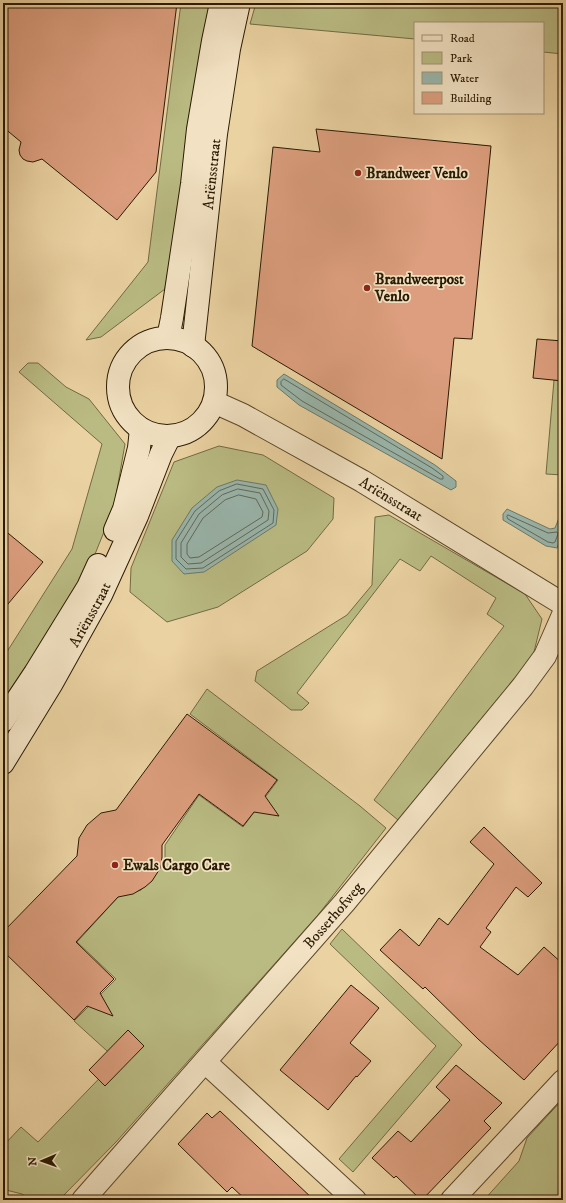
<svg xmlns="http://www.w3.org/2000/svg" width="566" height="1203" font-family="'IM FELL DW Pica',serif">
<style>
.green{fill:#babb83;stroke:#726a43}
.water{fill:#99b6ac;stroke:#6d7868}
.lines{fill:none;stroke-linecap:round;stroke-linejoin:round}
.shore{stroke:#626858;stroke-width:1}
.building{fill:#dc9e7e;stroke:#2b1a03}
.minor-casing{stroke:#5b482b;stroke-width:24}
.secondary-casing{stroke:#2b1a03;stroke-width:24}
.minor{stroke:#f2e2c3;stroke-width:22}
.secondary{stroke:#f2e2c3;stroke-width:22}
.poi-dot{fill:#8f2418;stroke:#f2e2c3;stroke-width:1.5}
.labels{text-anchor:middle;stroke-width:3.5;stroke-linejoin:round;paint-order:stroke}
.poi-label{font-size:15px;font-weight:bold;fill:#2b1a03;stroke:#f2e2c3;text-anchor:start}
.street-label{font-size:15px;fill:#2b1a03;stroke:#f2e2c3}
</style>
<rect width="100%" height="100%" fill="#ebd2a2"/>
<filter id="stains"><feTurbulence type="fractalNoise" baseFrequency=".005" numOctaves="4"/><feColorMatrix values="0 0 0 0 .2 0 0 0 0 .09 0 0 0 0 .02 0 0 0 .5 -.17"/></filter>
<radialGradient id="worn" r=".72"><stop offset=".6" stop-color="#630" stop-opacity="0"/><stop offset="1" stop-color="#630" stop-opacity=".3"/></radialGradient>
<path class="green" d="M 181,3 L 212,3 L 165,289 L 101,337 L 86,340 L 148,262 Z
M 256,3 L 563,3 L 563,54 L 543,52 L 543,23 L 415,23 L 415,39 L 250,24 Z
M 28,363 L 38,363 L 66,387 L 89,399 L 125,444 L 114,507 L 89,569 L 3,706 L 3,658 L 72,549 L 102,444 L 19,372 Z
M 554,380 L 563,381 L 563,475 L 546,474 Z
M 219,446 L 263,455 L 334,498 L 333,519 L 307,551 L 218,607 L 167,622 L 130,592 L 131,568 L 174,462 Z
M 389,515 L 525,594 L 542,619 L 533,656 L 398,820 L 374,800 L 504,626 L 487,614 L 496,598 L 431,556 L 420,571 L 400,559 L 297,693 L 309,703 L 302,710 L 291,710 L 255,681 L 257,671 L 347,615 L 372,585 L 375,517 Z
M 207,689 L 360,806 L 386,828 L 318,915 L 116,1142 L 62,1197 L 51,1200 L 30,1200 L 22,1194 L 6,1190 L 3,1187 L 3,1146 L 21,1127 L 38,1142 L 117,1060 L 74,1021 L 116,979 L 77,942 L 119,896 L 141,890 L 165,862 L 165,845 L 199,795 L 243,827 L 278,780 L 190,714 Z
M 342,929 L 462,1045 L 353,1172 L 339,1159 L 436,1046 L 330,944 Z
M 563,1099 L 563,1200 L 484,1200 L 519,1161 L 527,1138 Z"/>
<path class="water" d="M 284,374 L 435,465 L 456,481 L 456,487 L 451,490 L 299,405 L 277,387 L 277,380 Z
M 237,480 L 266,485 L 278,509 L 276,525 L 204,572 L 184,574 L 172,561 L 172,540 L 192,508 L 217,487 Z
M 563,508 L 563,533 L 557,548 L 546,546 L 503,520 L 503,514 L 507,509 L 550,529 L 555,528 Z"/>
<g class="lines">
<path class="shore" d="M 284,379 L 432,468 L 443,476 L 443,479 L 440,479 L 302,401 L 281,385 L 281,382 Z
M 237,484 L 263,489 L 274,510 L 273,523 L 203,568 L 186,569 L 176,559 L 176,541 L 195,511 L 219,491 Z
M 238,489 L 260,493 L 269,511 L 268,520 L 201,563 L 188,564 L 181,557 L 181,543 L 199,514 L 222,495 Z
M 239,495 L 256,499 L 263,512 L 262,517 L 199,557 L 190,558 L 187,554 L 187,544 L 203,518 L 225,500 Z
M 508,515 L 548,533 L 557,532 L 558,534 L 555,542 L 553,543 L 548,542 L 508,519 L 507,517 Z"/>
</g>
<path class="building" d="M 9,3 L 177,3 L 156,172 L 117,220 L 42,159 L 33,162 L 27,161 L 23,159 L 20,155 L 19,150 L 21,142 L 3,127 L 3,10 Z
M 316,129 L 491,146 L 472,339 L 454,338 L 442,459 L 252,346 L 273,147 L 320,152 Z
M 537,339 L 563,341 L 563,381 L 533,378 Z
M 3,529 L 43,562 L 3,610 Z
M 187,714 L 277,780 L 265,796 L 279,816 L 254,812 L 243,826 L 199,794 L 162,845 L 162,857 L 161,867 L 152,881 L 145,887 L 133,894 L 118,897 L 76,942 L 114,979 L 100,993 L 113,1016 L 87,1006 L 74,1020 L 3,951 L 3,932 L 77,856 L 79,838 L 87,825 L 101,813 L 116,810 Z
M 484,827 L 542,883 L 528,897 L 516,887 L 486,928 L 491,932 L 480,947 L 518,975 L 544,947 L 563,964 L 563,1038 L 524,1080 L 478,1039 L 425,987 L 423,989 L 380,950 L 400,929 L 419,946 L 439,918 L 448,925 L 494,864 L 470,842 Z
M 351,985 L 379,1008 L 350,1043 L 371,1061 L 357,1077 L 356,1076 L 328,1110 L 280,1070 Z
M 128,1030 L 144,1046 L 105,1086 L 89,1070 Z
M 456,1065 L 502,1103 L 484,1121 L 491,1128 L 422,1200 L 421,1200 L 396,1176 L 394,1178 L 372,1158 L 398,1131 L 411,1142 L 450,1100 L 436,1087 Z
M 220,1111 L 276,1164 L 314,1200 L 246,1200 L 232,1187 L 227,1192 L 178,1144 L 207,1113 L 212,1118 Z"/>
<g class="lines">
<defs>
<g id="minor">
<path id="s1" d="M 214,402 L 243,415 L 362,481 L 563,604"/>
<path d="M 205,1062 L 355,1200"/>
<path id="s2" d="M 83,1200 L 345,902 L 523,686 L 545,656 L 563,615"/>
<path d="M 452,1200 L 563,1081"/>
</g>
<g id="secondary">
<path d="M 168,338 L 172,318 L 192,184 L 198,129 L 213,41 L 221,3"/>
<circle cx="167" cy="387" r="49"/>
<path id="s3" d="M 193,346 L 216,134 L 229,49 L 239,3"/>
<path d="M 115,530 L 124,509 L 139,448 L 141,429"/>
<path d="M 3,721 L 35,673 L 88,587 L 98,565"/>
<path id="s4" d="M 3,763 L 52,683 L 101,595 L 137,516 L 161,454 L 170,436"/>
</g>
</defs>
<use href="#minor" class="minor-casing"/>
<use href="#secondary" class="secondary-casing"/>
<use href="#minor" class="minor"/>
<use href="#secondary" class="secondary"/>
</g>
<g class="poi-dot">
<circle cx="358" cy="173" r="4"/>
<circle cx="367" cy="288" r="4"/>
<circle cx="115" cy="865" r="4"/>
</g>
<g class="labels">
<g class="poi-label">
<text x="366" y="178">Brandweer Venlo</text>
<text x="375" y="284">Brandweerpost<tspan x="375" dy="17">Venlo</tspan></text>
<text x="123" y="870">Ewals Cargo Care</text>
</g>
<g class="street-label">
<text dy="5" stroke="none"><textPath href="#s3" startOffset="173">Ariënsstraat</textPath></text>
<text dy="5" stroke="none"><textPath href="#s1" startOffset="202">Ariënsstraat</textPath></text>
<text dy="5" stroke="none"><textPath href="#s4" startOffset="172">Ariënsstraat</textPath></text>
<text dy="5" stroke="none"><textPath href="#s2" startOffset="379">Bosserhofweg</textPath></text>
</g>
</g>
<rect width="566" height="1203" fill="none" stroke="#ebd2a2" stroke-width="16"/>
<rect x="4" y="4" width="558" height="1195" fill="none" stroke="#2b1a03" stroke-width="2"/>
<rect x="8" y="8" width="550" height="1187" fill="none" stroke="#2b1a03"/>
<rect x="414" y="22" width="130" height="92" fill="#f2e2c3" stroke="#a29276"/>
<rect x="422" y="35" width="20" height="6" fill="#f2e2c3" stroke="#a29276"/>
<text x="450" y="42" font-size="12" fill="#2b1a03">Road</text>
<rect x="422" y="52" width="20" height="12" fill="#babb83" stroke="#a29276"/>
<text x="450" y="62" font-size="12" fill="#2b1a03">Park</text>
<rect x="422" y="72" width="20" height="12" fill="#99b6ac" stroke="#a29276"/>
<text x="450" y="82" font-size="12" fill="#2b1a03">Water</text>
<rect x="422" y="92" width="20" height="12" fill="#dc9e7e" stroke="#a29276"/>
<text x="450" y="102" font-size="12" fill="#2b1a03">Building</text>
<g transform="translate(42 1161) rotate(268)" stroke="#f2e2c3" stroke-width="3" paint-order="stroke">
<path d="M0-3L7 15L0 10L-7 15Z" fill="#2b1a03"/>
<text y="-6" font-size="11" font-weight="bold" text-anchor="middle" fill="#2b1a03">N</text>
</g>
<rect width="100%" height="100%" filter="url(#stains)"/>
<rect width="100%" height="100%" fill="url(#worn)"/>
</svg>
